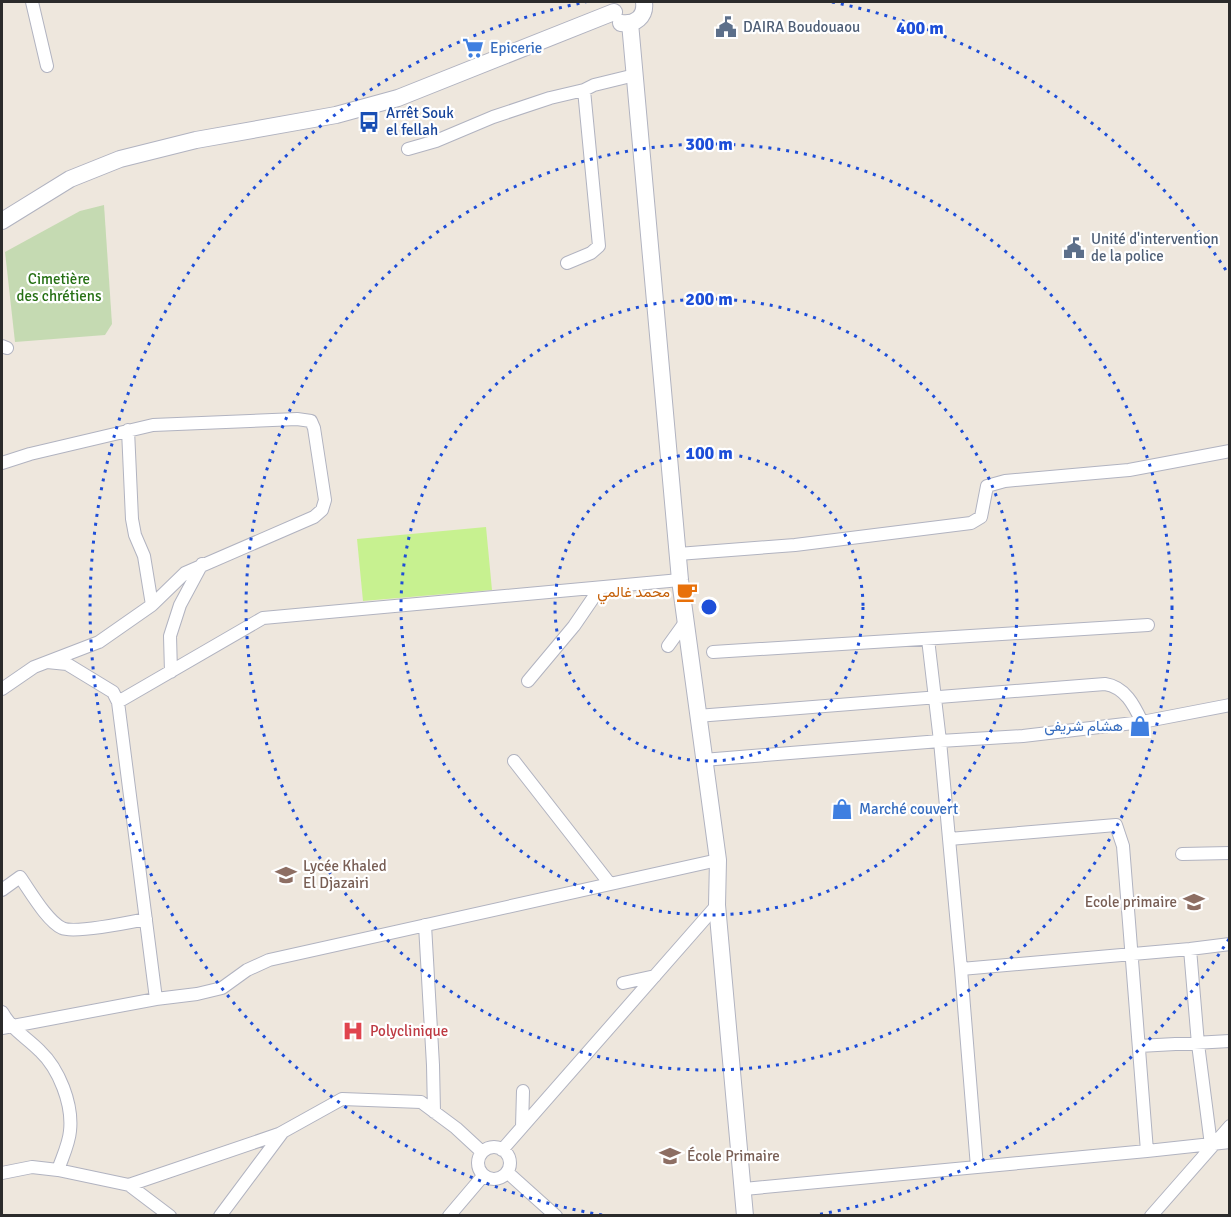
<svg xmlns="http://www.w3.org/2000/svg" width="1231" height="1217" font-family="Signika,Vazirmatn,sans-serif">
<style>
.cemetery{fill:#c5dab2}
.pitch{fill:#c7f190}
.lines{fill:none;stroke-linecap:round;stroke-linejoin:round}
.minor-casing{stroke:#b1b3c0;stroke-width:14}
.secondary-casing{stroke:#b1b3c0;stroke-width:18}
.minor{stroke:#fff;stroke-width:12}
.secondary{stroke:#fff;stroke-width:16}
.ring{fill:none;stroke:#1d4ed8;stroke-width:3;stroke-dasharray:3 6}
.labels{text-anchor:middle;stroke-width:4.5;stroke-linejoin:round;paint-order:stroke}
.service-label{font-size:15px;fill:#4e5e75;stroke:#fff;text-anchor:start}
.shop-label{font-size:15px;fill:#366cbe;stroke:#fff;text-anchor:start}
.transit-label{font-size:15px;fill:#164399;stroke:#fff;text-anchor:start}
.park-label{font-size:15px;fill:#267014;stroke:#fff}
.food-label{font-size:15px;fill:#c56008;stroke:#fff;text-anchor:end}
.education-label{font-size:15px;fill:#785e54;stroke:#fff;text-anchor:start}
.health-label{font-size:15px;fill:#be3a42;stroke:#fff;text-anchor:start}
.centre{fill:#1d4ed8;stroke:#fff;stroke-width:3}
.ring-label{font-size:18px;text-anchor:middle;font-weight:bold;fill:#1d4ed8;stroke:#fff;stroke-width:4.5;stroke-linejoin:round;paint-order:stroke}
</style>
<rect width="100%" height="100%" fill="#eee7dd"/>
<path class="cemetery" d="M 104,205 L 112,324 L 105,335 L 15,342 L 5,252 L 80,211 Z"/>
<path class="pitch" d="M 486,527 L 492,590 L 363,601 L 357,539 Z"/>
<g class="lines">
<defs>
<path id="minor" d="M 32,2 L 47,66
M 408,149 L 436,141 L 493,117 L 550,98 L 584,90 L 594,85 L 635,75
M 567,263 L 591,253 L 599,246 L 584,90
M 2,346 L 7,348
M 128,430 L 132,519 L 135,535 L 144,556 L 152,605
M 2,463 L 30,454 L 153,425 L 297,419 L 311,421 L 314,428 L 325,500 L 322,510 L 314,517 L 185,573 L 152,605 L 99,642 L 47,662
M 678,554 L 795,545 L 971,523 L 981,517 L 987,486 L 1005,481 L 1129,470 L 1230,451
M 928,639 L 940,741 L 1023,736 L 1142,722 L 1230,705
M 668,646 L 686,621
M 713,652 L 1148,625
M 171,672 L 170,636 L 180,605 L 202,564
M 528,681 L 574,626 L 600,588
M 2,689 L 34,667 L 47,662 L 67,664 L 113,692 L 118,702 L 156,999
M 118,702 L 263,618 L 680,580
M 697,716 L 1105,684 C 1125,687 1134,705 1142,722
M 703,760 L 940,741 L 961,969 L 1190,949 L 1230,944
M 514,761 L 610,884
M 949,839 L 1116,825 L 1123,846 L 1147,1151
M 1182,854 L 1230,853
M 2,890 L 20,877 C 30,891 47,921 62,928 C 74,934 131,922 146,919
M 425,925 L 433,1065 L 434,1112
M 1190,949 L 1198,1044 L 1211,1145
M 623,983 L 655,976
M 2,1012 C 13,1031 25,1036 40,1051 C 59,1069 73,1104 70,1131 C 69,1144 62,1158 58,1170 L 32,1167 L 2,1173
M 2,1028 L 156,999 L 197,994 L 222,988 L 247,970 L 269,960 L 718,860
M 1139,1046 L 1230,1041
M 522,1127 L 523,1091
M478 1163a16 16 0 1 1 32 0a16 16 0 1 1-32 0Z
M 502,1150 L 717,905
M 977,1167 L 1147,1151 L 1230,1142
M 58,1170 L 129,1185 L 279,1134 L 342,1099 L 421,1102 L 456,1128 L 482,1152
M 507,1172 L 556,1216
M 129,1185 L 170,1216
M 744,1189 L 977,1167 L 961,969
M 220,1216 L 282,1133
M 449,1216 L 483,1176
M 1151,1216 L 1230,1126"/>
<path id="secondary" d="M 621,23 C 635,25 646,17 644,2
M 630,23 L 680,580 L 718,860 L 717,905 L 745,1216
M 2,221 L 70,179 L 120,159 L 196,140 L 336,115 L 398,98 L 614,12"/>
</defs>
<use href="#minor" class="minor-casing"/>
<use href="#secondary" class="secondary-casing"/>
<use href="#minor" class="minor"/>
<use href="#secondary" class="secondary"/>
</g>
<g class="ring">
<circle cx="709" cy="607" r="154"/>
<circle cx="709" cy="607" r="308"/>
<circle cx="709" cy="607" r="463"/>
<path d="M1229 939A617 617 0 0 1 816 1215M602 1215A617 617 0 0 1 586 2M832 2A617 617 0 0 1 1229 275"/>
</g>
<defs>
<symbol id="civic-bare" viewBox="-9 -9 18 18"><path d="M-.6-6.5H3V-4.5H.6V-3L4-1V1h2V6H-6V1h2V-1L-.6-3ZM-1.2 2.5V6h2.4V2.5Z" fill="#5c6f8a" stroke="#fff" stroke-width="2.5" paint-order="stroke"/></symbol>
<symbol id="supermarket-bare" viewBox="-9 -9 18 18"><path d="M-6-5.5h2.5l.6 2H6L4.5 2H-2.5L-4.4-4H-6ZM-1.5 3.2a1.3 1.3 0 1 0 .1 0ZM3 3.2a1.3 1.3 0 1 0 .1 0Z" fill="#3f7fe0" stroke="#fff" stroke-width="2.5" paint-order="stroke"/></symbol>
<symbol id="bus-bare" viewBox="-9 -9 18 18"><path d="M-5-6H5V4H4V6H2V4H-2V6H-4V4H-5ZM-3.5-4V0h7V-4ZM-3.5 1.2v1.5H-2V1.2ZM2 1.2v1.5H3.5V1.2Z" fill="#1a4fb4" stroke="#fff" stroke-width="2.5" paint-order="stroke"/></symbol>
<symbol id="cafe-bare" viewBox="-9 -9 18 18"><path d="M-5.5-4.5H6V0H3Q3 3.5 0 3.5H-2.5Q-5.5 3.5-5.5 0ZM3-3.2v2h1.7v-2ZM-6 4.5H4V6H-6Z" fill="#e8710a" stroke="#fff" stroke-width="2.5" paint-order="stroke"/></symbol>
<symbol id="shop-bare" viewBox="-9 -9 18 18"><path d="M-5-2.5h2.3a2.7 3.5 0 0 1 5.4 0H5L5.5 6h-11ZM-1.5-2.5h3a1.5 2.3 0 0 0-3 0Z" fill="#3f7fe0" stroke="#fff" stroke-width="2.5" paint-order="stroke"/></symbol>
<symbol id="school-bare" viewBox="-9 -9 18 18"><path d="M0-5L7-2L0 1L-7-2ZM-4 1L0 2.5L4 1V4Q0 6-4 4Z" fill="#8d6e63" stroke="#fff" stroke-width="2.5" paint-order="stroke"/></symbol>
<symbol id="hospital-bare" viewBox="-9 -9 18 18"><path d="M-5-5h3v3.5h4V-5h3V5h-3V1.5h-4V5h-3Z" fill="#e0444e" stroke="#fff" stroke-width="2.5" paint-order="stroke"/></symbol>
</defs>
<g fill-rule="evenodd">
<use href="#civic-bare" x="711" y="12" width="30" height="30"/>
<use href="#supermarket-bare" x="458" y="33" width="30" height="30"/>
<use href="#bus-bare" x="354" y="107" width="30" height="30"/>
<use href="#civic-bare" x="1059" y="233" width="30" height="30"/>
<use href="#cafe-bare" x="672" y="577" width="30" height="30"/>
<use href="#shop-bare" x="1125" y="711" width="30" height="30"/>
<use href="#shop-bare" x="827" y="794" width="30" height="30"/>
<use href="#school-bare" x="271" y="860" width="30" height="30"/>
<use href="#school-bare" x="1179" y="887" width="30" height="30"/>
<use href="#hospital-bare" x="338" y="1016" width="30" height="30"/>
<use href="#school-bare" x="655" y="1141" width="30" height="30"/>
</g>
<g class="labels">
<g class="service-label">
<text x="743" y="32">DAIRA Boudouaou</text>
<text x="1091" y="244">Unité d'intervention<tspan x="1091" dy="17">de la police</tspan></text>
</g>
<g class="shop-label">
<text x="490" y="53">Epicerie</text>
<text x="1123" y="731" text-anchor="end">هشام شريفى</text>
<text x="859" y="814">Marché couvert</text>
</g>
<g class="transit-label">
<text x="386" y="118">Arrêt Souk<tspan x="386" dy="17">el fellah</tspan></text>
</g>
<g class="park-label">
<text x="59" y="284">Cimetière<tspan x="59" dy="17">des chrétiens</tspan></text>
</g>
<g class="food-label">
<text x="670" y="597">محمد غالمي</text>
</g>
<g class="education-label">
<text x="303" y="871">Lycée Khaled<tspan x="303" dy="17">El Djazairi</tspan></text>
<text x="1177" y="907" text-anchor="end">Ecole primaire</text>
<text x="687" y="1161">École Primaire</text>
</g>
<g class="health-label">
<text x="370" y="1036">Polyclinique</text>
</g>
</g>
<circle cx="709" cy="607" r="9" class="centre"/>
<g class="ring-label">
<text x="920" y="34">400 m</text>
<text x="709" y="150">300 m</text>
<text x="709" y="305">200 m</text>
<text x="709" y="459">100 m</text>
</g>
<rect width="1231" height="1217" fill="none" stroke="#2b2b2b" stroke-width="6"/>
</svg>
